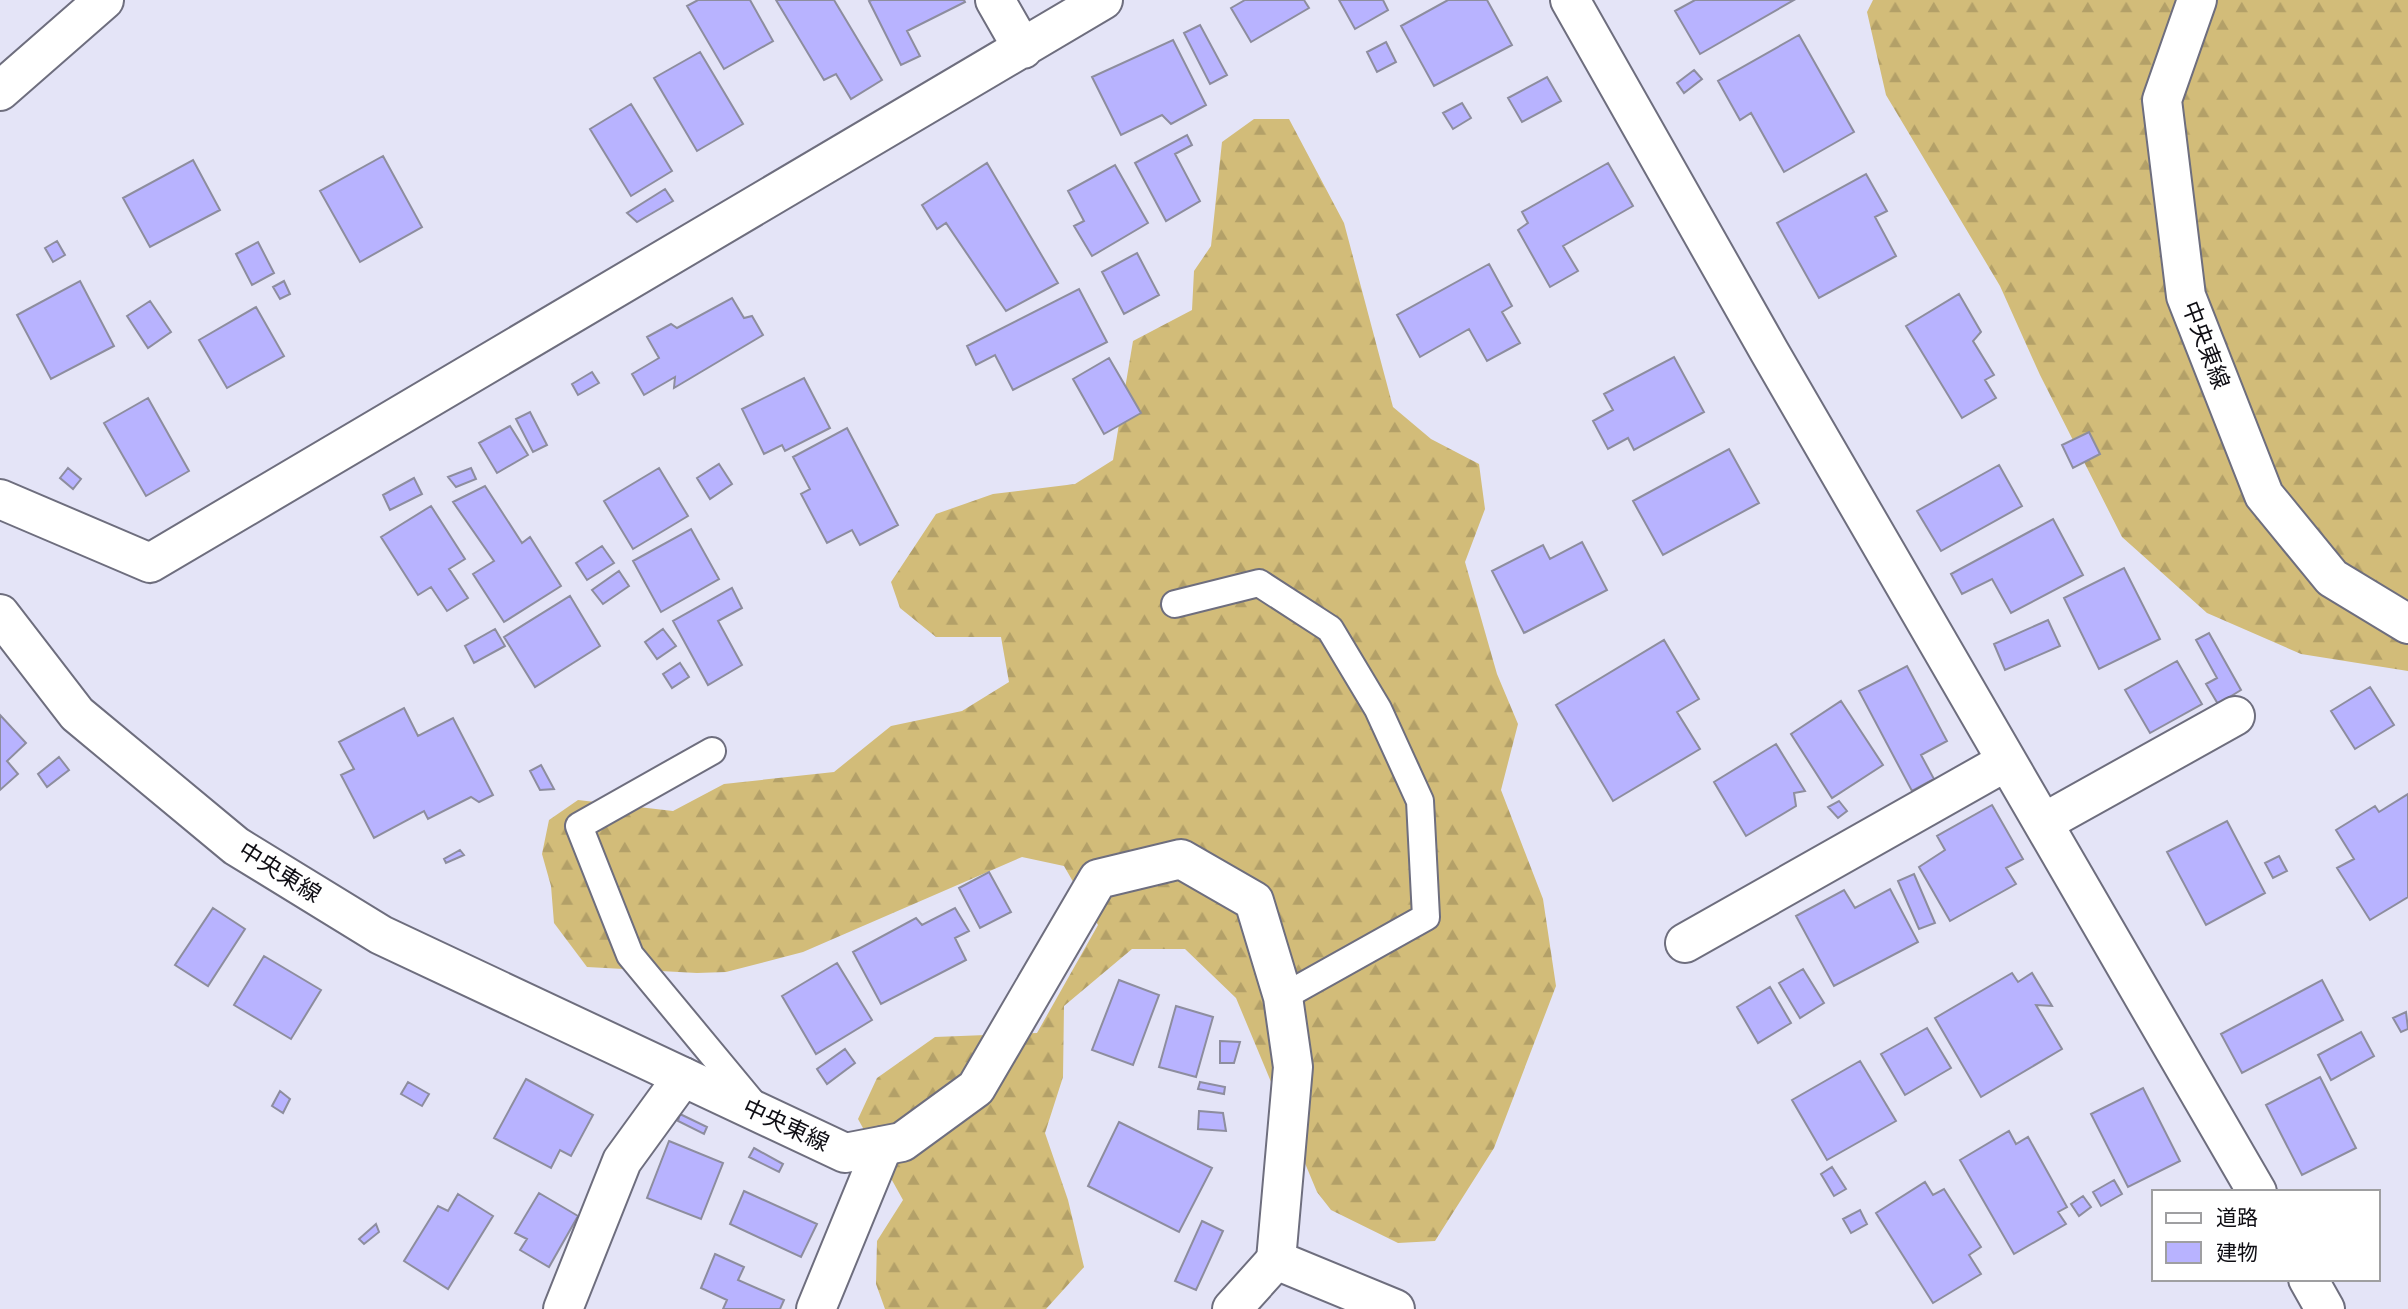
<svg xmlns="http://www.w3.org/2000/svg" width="2408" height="1309" font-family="Spectral,'Noto Sans JP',serif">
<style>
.forest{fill:url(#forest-firs)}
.building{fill:#b8b3ff;stroke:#8d8d9e;stroke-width:2}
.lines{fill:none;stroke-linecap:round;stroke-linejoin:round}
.lane-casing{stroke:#6e6e7e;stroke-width:30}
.street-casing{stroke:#6e6e7e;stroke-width:42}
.secondary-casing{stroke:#6e6e7e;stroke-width:42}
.lane{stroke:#fff;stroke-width:26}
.street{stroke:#fff;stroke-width:38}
.secondary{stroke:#fff;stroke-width:38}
.labels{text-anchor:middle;stroke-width:5;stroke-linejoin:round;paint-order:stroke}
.street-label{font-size:23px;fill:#0f0e14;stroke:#fff}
</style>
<defs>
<pattern id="forest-firs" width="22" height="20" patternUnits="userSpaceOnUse" patternTransform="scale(1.75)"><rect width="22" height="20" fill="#d2bc79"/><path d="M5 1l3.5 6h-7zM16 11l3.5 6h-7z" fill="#b3a068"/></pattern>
</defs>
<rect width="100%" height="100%" fill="#e4e4f7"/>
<path class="forest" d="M 1873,0 L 2408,0 L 2408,671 L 2301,654 L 2207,613 L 2122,537 L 2040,375 L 2000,286 L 1886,95 L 1867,12 Z
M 1254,119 L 1289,119 L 1344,223 L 1393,407 L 1431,439 L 1479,464 L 1485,509 L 1465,562 L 1497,674 L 1518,724 L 1501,790 L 1543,899 L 1556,986 L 1494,1148 L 1435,1241 L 1398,1243 L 1331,1210 L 1317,1192 L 1236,998 L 1185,949 L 1132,949 L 1064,1006 L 1063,1077 L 1045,1133 L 1068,1200 L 1084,1267 L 1046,1309 L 885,1309 L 876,1284 L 877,1241 L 903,1200 L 858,1119 L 877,1078 L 935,1037 L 1037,1033 L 1098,925 L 1064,866 L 1022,857 L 803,952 L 726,972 L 697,973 L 587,967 L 554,923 L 551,886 L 542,854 L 549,820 L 578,800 L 673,811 L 724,784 L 834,772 L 891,726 L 962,711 L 1009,682 L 1001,637 L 936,637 L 900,608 L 891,582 L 936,514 L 993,494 L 1075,484 L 1113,460 L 1133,341 L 1192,310 L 1194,271 L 1211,246 L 1222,142 Z"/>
<path class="building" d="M 698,0 L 750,0 L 773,41 L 724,69 L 687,6 Z
M 776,0 L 834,0 L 882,80 L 851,99 L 836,74 L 824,80 Z
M 872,0 L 964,0 L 965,2 L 907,31 L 920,56 L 901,65 L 869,1 Z
M 1245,0 L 1304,0 L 1309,8 L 1251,42 L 1231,8 Z
M 1339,0 L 1383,0 L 1388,10 L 1355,29 Z
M 1448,0 L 1487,0 L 1512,45 L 1434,86 L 1401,26 Z
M 1695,0 L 1794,0 L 1700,54 L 1675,11 Z
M 1200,25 L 1227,75 L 1210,84 L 1184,33 Z
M 1799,35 L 1854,132 L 1784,172 L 1751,113 L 1740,120 L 1718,81 Z
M 1173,40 L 1206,105 L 1171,124 L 1162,115 L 1121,135 L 1092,77 Z
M 1386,42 L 1396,62 L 1377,72 L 1367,52 Z
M 700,52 L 743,124 L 697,151 L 654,78 Z
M 1694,70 L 1702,79 L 1684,93 L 1677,83 Z
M 1547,77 L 1561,101 L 1522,122 L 1508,98 Z
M 1462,103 L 1471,118 L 1453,129 L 1443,113 Z
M 631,104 L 672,171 L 631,196 L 590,129 Z
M 1187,135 L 1192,145 L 1175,154 L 1200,201 L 1166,221 L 1135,163 Z
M 383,156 L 422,227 L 360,262 L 320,191 Z
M 193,160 L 220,210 L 150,247 L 123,198 Z
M 987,163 L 1058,283 L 1006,311 L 946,223 L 937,229 L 922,205 Z
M 1608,163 L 1633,206 L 1563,246 L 1578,271 L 1550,287 L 1518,230 L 1528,223 L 1522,212 Z
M 1115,165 L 1148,223 L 1092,256 L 1074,226 L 1084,221 L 1068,191 Z
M 1866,174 L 1887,211 L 1875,217 L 1896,256 L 1819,298 L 1777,223 Z
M 665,189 L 673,201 L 637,222 L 627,213 Z
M 57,241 L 65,255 L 53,262 L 45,248 Z
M 258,242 L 274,273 L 252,285 L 236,254 Z
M 1137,253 L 1159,295 L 1124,314 L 1102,272 Z
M 1489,264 L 1512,306 L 1502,312 L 1520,343 L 1487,361 L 1469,329 L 1420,357 L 1397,315 Z
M 80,281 L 114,346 L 51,379 L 17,315 Z
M 284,281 L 290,294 L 280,299 L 273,287 Z
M 1079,289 L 1107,342 L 1013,390 L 995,355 L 976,365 L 967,346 Z
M 1959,294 L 1981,332 L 1973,341 L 1994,375 L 1985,380 L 1996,398 L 1962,418 L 1906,326 Z
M 732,298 L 744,318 L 752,316 L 763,335 L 674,388 L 675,377 L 644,395 L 632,374 L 659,358 L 647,337 L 671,324 L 677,328 Z
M 150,301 L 171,332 L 148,348 L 127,316 Z
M 256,307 L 284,356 L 227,388 L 199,340 Z
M 1674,357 L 1704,412 L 1634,450 L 1628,438 L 1608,449 L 1593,421 L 1613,410 L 1604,394 Z
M 1109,358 L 1141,413 L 1104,434 L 1073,379 Z
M 592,372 L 599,383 L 578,395 L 572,384 Z
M 804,378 L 830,428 L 785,451 L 782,445 L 764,454 L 742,409 Z
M 148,398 L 189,471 L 146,496 L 104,423 Z
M 530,412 L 547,445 L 533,452 L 516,419 Z
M 510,426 L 528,455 L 497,473 L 479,443 Z
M 847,428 L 898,525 L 860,545 L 852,530 L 827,543 L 801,494 L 810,489 L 793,457 Z
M 2089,432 L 2100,454 L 2073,468 L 2062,445 Z
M 1729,449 L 1759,503 L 1663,555 L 1633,501 Z
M 719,464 L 732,484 L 710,499 L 697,478 Z
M 1999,465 L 2022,506 L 1941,551 L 1917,511 Z
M 68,468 L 81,479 L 73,489 L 60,478 Z
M 471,468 L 476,479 L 456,487 L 448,477 Z
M 659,468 L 688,516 L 633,549 L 604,501 Z
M 414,478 L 422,494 L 390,510 L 383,495 Z
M 485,486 L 522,543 L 530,537 L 561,586 L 504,622 L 473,574 L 494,561 L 453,502 Z
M 431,506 L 465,559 L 449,569 L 468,598 L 447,611 L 431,587 L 418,595 L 381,537 Z
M 2053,519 L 2083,575 L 2011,613 L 1992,579 L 1962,594 L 1951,574 Z
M 691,529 L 719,579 L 661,612 L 633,561 Z
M 1582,542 L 1607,590 L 1524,633 L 1492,571 L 1543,545 L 1550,559 Z
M 602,546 L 614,563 L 587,580 L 576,563 Z
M 2124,568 L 2160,639 L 2099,669 L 2064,598 Z
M 619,571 L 629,586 L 603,604 L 592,590 Z
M 732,588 L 742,608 L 718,621 L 742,665 L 708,685 L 673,621 Z
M 570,596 L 600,646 L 535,687 L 504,637 Z
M 2048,620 L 2060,646 L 2005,670 L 1994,644 Z
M 495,629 L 505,646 L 474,663 L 465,646 Z
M 663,629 L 676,646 L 657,659 L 645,642 Z
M 2209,633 L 2241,690 L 2218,704 L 2206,684 L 2217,678 L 2196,640 Z
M 1664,640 L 1699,699 L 1677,712 L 1700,749 L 1613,801 L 1556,705 Z
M 2177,661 L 2202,704 L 2150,733 L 2125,690 Z
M 680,663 L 689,677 L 672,688 L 663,674 Z
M 1907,666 L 1947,741 L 1921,755 L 1934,779 L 1912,791 L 1859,691 Z
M 2370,687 L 2394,725 L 2355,749 L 2331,711 Z
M 1841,701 L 1883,765 L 1832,798 L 1791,734 Z
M 404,708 L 418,736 L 453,718 L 493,795 L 479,802 L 471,797 L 428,819 L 424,811 L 374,838 L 341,775 L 354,769 L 339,742 Z
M 0,715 L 26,743 L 7,761 L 18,774 L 0,790 Z
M 1776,744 L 1805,791 L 1794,793 L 1796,806 L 1746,836 L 1714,782 Z
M 59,757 L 69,770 L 47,787 L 38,774 Z
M 541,765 L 554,789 L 540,790 L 530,771 Z
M 2408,794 L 2408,897 L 2370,920 L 2337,868 L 2354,859 L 2336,830 L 2375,806 L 2379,812 Z
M 1839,801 L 1847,811 L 1838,818 L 1828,807 Z
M 1992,805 L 2023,859 L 2006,868 L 2016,884 L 1950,921 L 1919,867 L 1945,850 L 1937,836 Z
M 2227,821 L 2265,893 L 2206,925 L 2167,852 Z
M 460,850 L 464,855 L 446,863 L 444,859 Z
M 2279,856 L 2287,871 L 2273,878 L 2265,863 Z
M 989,872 L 1011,912 L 980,928 L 959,888 Z
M 1914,874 L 1935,923 L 1919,929 L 1898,881 Z
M 1890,889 L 1918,942 L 1834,986 L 1796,916 L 1844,890 L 1855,908 Z
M 213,908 L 245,929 L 208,986 L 175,965 Z
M 955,908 L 969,931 L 955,938 L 966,960 L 881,1004 L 853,952 L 916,918 L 922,925 Z
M 264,956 L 321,990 L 291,1039 L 234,1005 Z
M 837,963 L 872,1020 L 816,1054 L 782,996 Z
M 1803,969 L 1824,1003 L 1800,1018 L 1779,983 Z
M 2012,973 L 2018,982 L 2032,973 L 2052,1006 L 2036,1005 L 2062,1049 L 1981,1097 L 1935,1018 Z
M 1119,980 L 1159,995 L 1133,1065 L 1092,1050 Z
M 2322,980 L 2343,1020 L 2242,1073 L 2221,1034 Z
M 1770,987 L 1791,1023 L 1758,1043 L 1737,1007 Z
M 1176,1006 L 1213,1017 L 1196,1077 L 1159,1067 Z
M 2406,1012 L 2408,1029 L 2401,1032 L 2393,1018 Z
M 1927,1028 L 1951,1068 L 1905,1095 L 1881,1054 Z
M 2361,1032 L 2374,1056 L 2331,1080 L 2318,1055 Z
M 1220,1041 L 1240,1042 L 1234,1063 L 1220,1063 Z
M 845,1049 L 855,1063 L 827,1084 L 817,1069 Z
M 1860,1061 L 1896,1121 L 1827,1160 L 1792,1100 Z
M 2320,1077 L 2356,1148 L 2302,1175 L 2266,1105 Z
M 526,1079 L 593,1115 L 571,1156 L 560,1150 L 551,1168 L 494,1138 Z
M 408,1082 L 429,1094 L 422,1106 L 401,1094 Z
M 1200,1082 L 1225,1087 L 1224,1094 L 1198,1089 Z
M 2143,1088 L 2180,1161 L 2128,1187 L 2091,1114 Z
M 280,1091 L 290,1099 L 283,1113 L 272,1106 Z
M 1199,1111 L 1223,1113 L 1226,1131 L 1198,1129 Z
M 680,1114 L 707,1127 L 704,1134 L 678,1121 Z
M 1119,1122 L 1212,1168 L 1179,1232 L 1088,1186 Z
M 2009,1131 L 2016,1144 L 2028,1137 L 2067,1207 L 2058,1212 L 2066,1224 L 2014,1254 L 1960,1160 Z
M 669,1141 L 723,1163 L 701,1219 L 647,1198 Z
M 754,1148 L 783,1164 L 779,1172 L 749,1157 Z
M 1832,1167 L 1846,1189 L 1834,1196 L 1821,1174 Z
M 2114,1180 L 2122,1194 L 2101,1206 L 2093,1192 Z
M 1925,1182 L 1933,1195 L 1944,1189 L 1981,1247 L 1969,1255 L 1981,1274 L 1933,1303 L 1876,1213 Z
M 744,1191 L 817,1224 L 801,1257 L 730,1224 Z
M 539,1193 L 578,1216 L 549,1267 L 520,1250 L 527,1239 L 515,1233 Z
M 458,1194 L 493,1216 L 448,1289 L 404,1261 L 438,1206 L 448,1211 Z
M 2083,1196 L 2091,1207 L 2079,1216 L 2071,1204 Z
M 1860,1210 L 1867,1224 L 1851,1233 L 1843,1219 Z
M 1202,1221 L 1223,1231 L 1196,1290 L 1175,1281 Z
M 376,1224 L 379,1232 L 364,1244 L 359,1239 Z
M 715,1254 L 744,1267 L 738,1280 L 784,1300 L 780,1309 L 723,1309 L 727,1300 L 701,1288 Z"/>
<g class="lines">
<defs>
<path id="lane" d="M 1175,604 L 1259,583 L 1330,629 L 1378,709 L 1420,801 L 1426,917 L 1283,997
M 712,751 L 579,826 L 630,955 L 756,1107"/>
<path id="street" d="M 995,0 L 1023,49
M 1570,0 L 1769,351 L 2257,1192
M 0,499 L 150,563 L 1103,0
M 2043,823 L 2235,716
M 1685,943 L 2007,761
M 2308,1279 L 2325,1309
M 563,1309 L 622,1161 L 683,1077
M 816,1309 L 883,1146
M 1232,1309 L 1276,1260"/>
<path id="secondary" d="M 2197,0 L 2162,100 L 2186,296 L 2264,495 L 2332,578 L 2408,624
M 0,91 L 104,0
M 0,614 L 77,714 L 236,846 L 381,935 L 845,1153 L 902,1142 L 976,1088 L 1098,879 L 1181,859 L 1254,901 L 1283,997 L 1293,1067 L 1276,1260 L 1395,1309"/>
</defs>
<use href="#lane" class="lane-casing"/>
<use href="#street" class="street-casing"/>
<use href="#secondary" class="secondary-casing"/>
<use href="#lane" class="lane"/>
<use href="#street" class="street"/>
<use href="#secondary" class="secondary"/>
</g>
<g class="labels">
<g class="street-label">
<text transform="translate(2206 345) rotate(69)" y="8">中央東線</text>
<text transform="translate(280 872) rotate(32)" y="8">中央東線</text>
<text transform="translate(786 1125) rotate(25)" y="8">中央東線</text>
</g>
</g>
<rect x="2152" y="1190" width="228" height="91" fill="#ffffff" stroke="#9f9fa1" stroke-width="2"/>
<rect x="2166" y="1213" width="35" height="10" fill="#ffffff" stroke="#9f9fa1" stroke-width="2"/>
<text x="2216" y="1225" font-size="21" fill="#0f0e14">道路</text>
<rect x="2166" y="1242" width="35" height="21" fill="#b8b3ff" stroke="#9f9fa1" stroke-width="2"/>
<text x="2216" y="1260" font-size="21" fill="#0f0e14">建物</text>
</svg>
